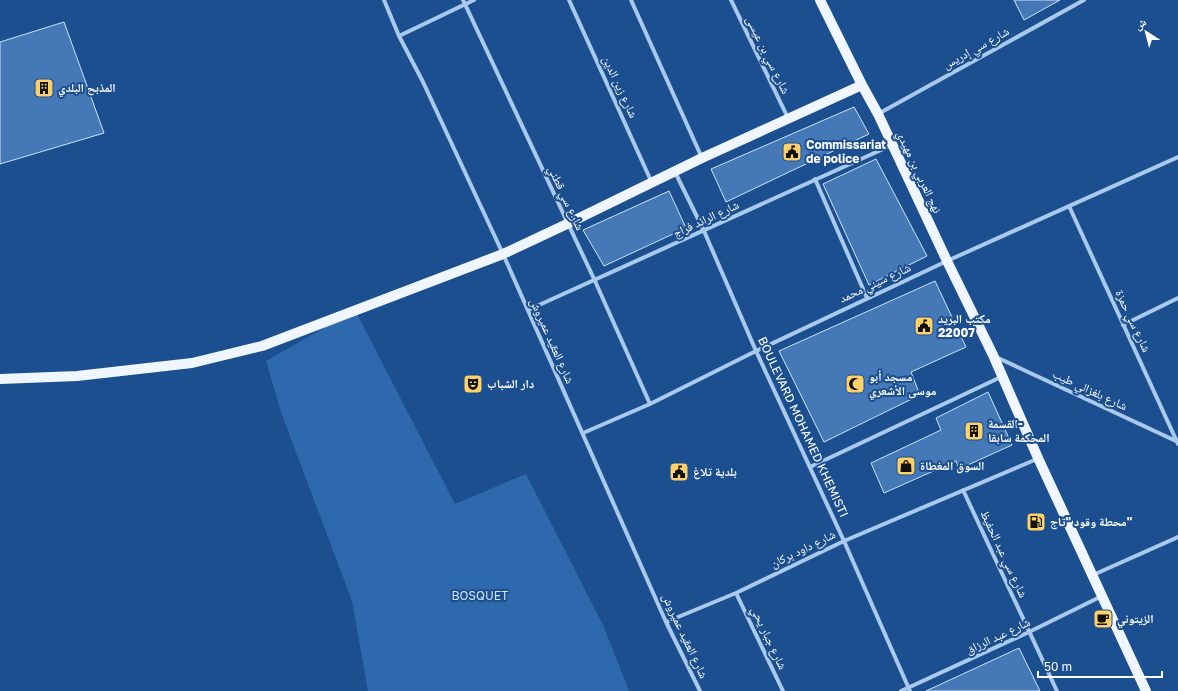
<svg xmlns="http://www.w3.org/2000/svg" width="1178" height="691" font-family="'Golos Text','Noto Naskh Arabic',sans-serif">
<style>
.green{fill:#2e69ad}
.building{fill:#4478b7;stroke:#cfe3fa}
.lines{fill:none;stroke-linecap:round;stroke-linejoin:round}
.minor{stroke:#a9c9ee;stroke-width:4}
.primary{stroke:#f0f6ff;stroke-width:10}
.labels{text-anchor:middle;stroke-width:4;stroke-linejoin:round;paint-order:stroke}
.street-label{font-size:12px;fill:#fff;stroke:#1b4f8f}
.poi-label{font-size:12px;font-weight:bold;fill:#fff;stroke:#1b4f8f;text-anchor:start}
.park-label{font-size:12px;fill:#cfe3fa;stroke:#1b4f8f}
</style>
<rect width="100%" height="100%" fill="#1b4f8f"/>
<path class="green" d="M 355,310 L 455,504 L 526,474 L 604,627 L 629,691 L 368,691 L 352,601 L 282,415 L 266,361 Z"/>
<path class="building" d="M 1014,0 L 1060,0 L 1024,20 Z
M 64,22 L 104,133 L 0,164 L 0,42 Z
M 854,107 L 869,134 L 726,202 L 711,169 Z
M 876,159 L 927,256 L 869,285 L 823,184 Z
M 669,191 L 686,228 L 604,266 L 583,230 Z
M 935,281 L 966,347 L 911,372 L 920,395 L 824,442 L 779,351 Z
M 988,392 L 1012,445 L 959,469 L 956,461 L 884,493 L 871,463 L 941,430 L 936,418 Z
M 1019,648 L 1040,691 L 926,691 Z"/>
<g class="lines">
<path class="minor" d="M 384,0 L 399,36 L 423,82 L 503,254 L 666,622 L 700,691
M 463,0 L 595,281 L 650,404
M 569,0 L 652,183
M 631,0 L 702,158
M 731,0 L 788,118
M 399,36 L 474,0
M 878,114 L 1084,0
M 675,172 L 704,231 L 756,351 L 844,541 L 910,691
M 815,179 L 867,298
M 1069,206 L 1178,444
M 528,310 L 892,145
M 1123,325 L 1178,298
M 996,357 L 1178,442
M 583,433 L 650,404 L 756,351 L 947,261 L 1178,157
M 810,467 L 1001,377
M 963,490 L 1057,691
M 1093,575 L 1178,537
M 736,593 L 783,691
M 666,622 L 736,593 L 844,541 L 1037,459
M 901,691 L 1029,632 L 1102,596"/>
<path class="primary" d="M 820,0 L 862,85 L 878,114 L 947,261 L 993,355 L 1038,458 L 1146,691
M 0,379 L 77,376 L 192,363 L 262,346 L 503,254 L 567,224 L 702,158 L 862,85"/>
</g>
<defs>
<symbol id="building-square" viewBox="-11 -11 22 22"><rect x="-9" y="-9" width="18" height="18" rx="4" fill="#ffd166" stroke="#1b4f8f"/><path d="M-4-6H4V6H1V3H-1V6H-4ZM-2.5-4.3h1.7v1.8h-1.7ZM.8-4.3h1.7v1.8H.8ZM-2.5-1h1.7V.8h-1.7ZM.8-1h1.7V.8H.8Z" fill="#111"/></symbol>
<symbol id="civic-square" viewBox="-11 -11 22 22"><rect x="-9" y="-9" width="18" height="18" rx="4" fill="#ffd166" stroke="#1b4f8f"/><path d="M-.6-6.5H3V-4.5H.6V-3L4-1V1h2V6H-6V1h2V-1L-.6-3ZM-1.2 2.5V6h2.4V2.5Z" fill="#111"/></symbol>
<symbol id="theatre-square" viewBox="-11 -11 22 22"><rect x="-9" y="-9" width="18" height="18" rx="4" fill="#ffd166" stroke="#1b4f8f"/><path d="M-5-5.5Q0-4 5-5.5V0Q5 5 0 6Q-5 5-5 0ZM-3.3-2.5H-1v1.5H-3.3ZM1-2.5H3.3v1.5H1ZM-2.8 1Q0 5.5 2.8 1Z" fill="#111"/></symbol>
<symbol id="mosque-square" viewBox="-11 -11 22 22"><rect x="-9" y="-9" width="18" height="18" rx="4" fill="#ffd166" stroke="#1b4f8f"/><path d="M3.5-4.9A6 6 0 1 0 3.5 4.9A5 5 0 1 1 3.5-4.9Z" fill="#111"/></symbol>
<symbol id="shop-square" viewBox="-11 -11 22 22"><rect x="-9" y="-9" width="18" height="18" rx="4" fill="#ffd166" stroke="#1b4f8f"/><path d="M-5-2.5h2.3a2.7 3.5 0 0 1 5.4 0H5L5.5 6h-11ZM-1.5-2.5h3a1.5 2.3 0 0 0-3 0Z" fill="#111"/></symbol>
<symbol id="fuel-square" viewBox="-11 -11 22 22"><rect x="-9" y="-9" width="18" height="18" rx="4" fill="#ffd166" stroke="#1b4f8f"/><path d="M-5.5-6h7V0h2V4h1.3V-2.5L3-4.5l.8-.8L6-3V5H2.5V1h-1V6h-7ZM-4.2-4.7v3.2H.2V-4.7Z" fill="#111"/></symbol>
<symbol id="cafe-square" viewBox="-11 -11 22 22"><rect x="-9" y="-9" width="18" height="18" rx="4" fill="#ffd166" stroke="#1b4f8f"/><path d="M-5.5-4.5H6V0H3Q3 3.5 0 3.5H-2.5Q-5.5 3.5-5.5 0ZM3-3.2v2h1.7v-2ZM-6 4.5H4V6H-6Z" fill="#111"/></symbol>
</defs>
<g fill-rule="evenodd">
<use href="#building-square" x="33" y="77" width="22" height="22"/>
<use href="#civic-square" x="781" y="141" width="22" height="22"/>
<use href="#civic-square" x="913" y="315" width="22" height="22"/>
<use href="#theatre-square" x="462" y="373" width="22" height="22"/>
<use href="#mosque-square" x="844" y="373" width="22" height="22"/>
<use href="#building-square" x="963" y="420" width="22" height="22"/>
<use href="#shop-square" x="895" y="455" width="22" height="22"/>
<use href="#civic-square" x="668" y="461" width="22" height="22"/>
<use href="#fuel-square" x="1025" y="511" width="22" height="22"/>
<use href="#cafe-square" x="1092" y="608" width="22" height="22"/>
</g>
<g class="labels">
<g class="street-label">
<text transform="translate(976 48) rotate(-29)" y="4">شارع سي إدريس</text>
<text transform="translate(768 55) rotate(64)" y="4">شارع سي بن عيسى</text>
<text transform="translate(620 87) rotate(65)" y="4">شارع زين الدين</text>
<text transform="translate(919 172) rotate(65)" y="4">نهج العربي بن مهيدي</text>
<text transform="translate(566 198) rotate(65)" y="4">شارع سي قطني</text>
<text transform="translate(706 219) rotate(-25)" y="4">شارع الرائد فراج</text>
<text transform="translate(875 283) rotate(-25)" y="4">شارع سيني محمد</text>
<text transform="translate(1133 321) rotate(65)" y="4">شارع سي حمزة</text>
<text transform="translate(552 341) rotate(66)" y="4">شارع العقيد عميروش</text>
<text transform="translate(1090 390) rotate(25)" y="4">شارع بلغزالي طيب</text>
<text transform="translate(803 427) rotate(65)" y="4">BOULEVARD MOHAMED KHEMISTI</text>
<text transform="translate(803 549) rotate(-26)" y="4">شارع داود بركان</text>
<text transform="translate(1004 554) rotate(65)" y="4">شارع سي عبد الحفيظ</text>
<text transform="translate(685 636) rotate(65)" y="4">شارع العقيد عميروش</text>
<text transform="translate(998 636) rotate(-25)" y="4">شارع عبد الرزاق</text>
<text transform="translate(769 638) rotate(65)" y="4">شارع جبار يحي</text>
</g>
<g class="poi-label">
<text x="58" y="92">المذبح البلدي</text>
<text x="806" y="149">Commissariat<tspan x="806" dy="14">de police</tspan></text>
<text x="938" y="323">مكتب البريد<tspan x="938" dy="14">22007</tspan></text>
<text x="869" y="381">مسجد أبو<tspan x="869" dy="14">موسى الأشعري</tspan></text>
<text x="487" y="388">دار الشباب</text>
<text x="988" y="428">القسمة-<tspan x="988" dy="14">المحكمة سابقا</tspan></text>
<text x="920" y="470">السوق المغطاة</text>
<text x="693" y="476">بلدية تلاغ</text>
<text x="1050" y="526">محطة وقود "تاج"</text>
<text x="1117" y="623">الزيتوني</text>
</g>
<g class="park-label">
<text x="480" y="600">BOSQUET</text>
</g>
</g>
<g transform="translate(1146 32) rotate(324)" stroke="#1b4f8f" stroke-width="3" paint-order="stroke">
<path d="M0-3L7 15L0 10L-7 15Z" fill="#ffffff"/>
<text y="-6" font-size="11" font-weight="bold" text-anchor="middle" fill="#ffffff">ش</text>
</g>
<path d="M1038 671v6h124v-6" fill="none" stroke="#ffffff" stroke-width="2"/>
<text x="1044" y="671" font-size="12" fill="#ffffff" stroke="#1b4f8f" stroke-width="3" paint-order="stroke">50 m</text>
</svg>
